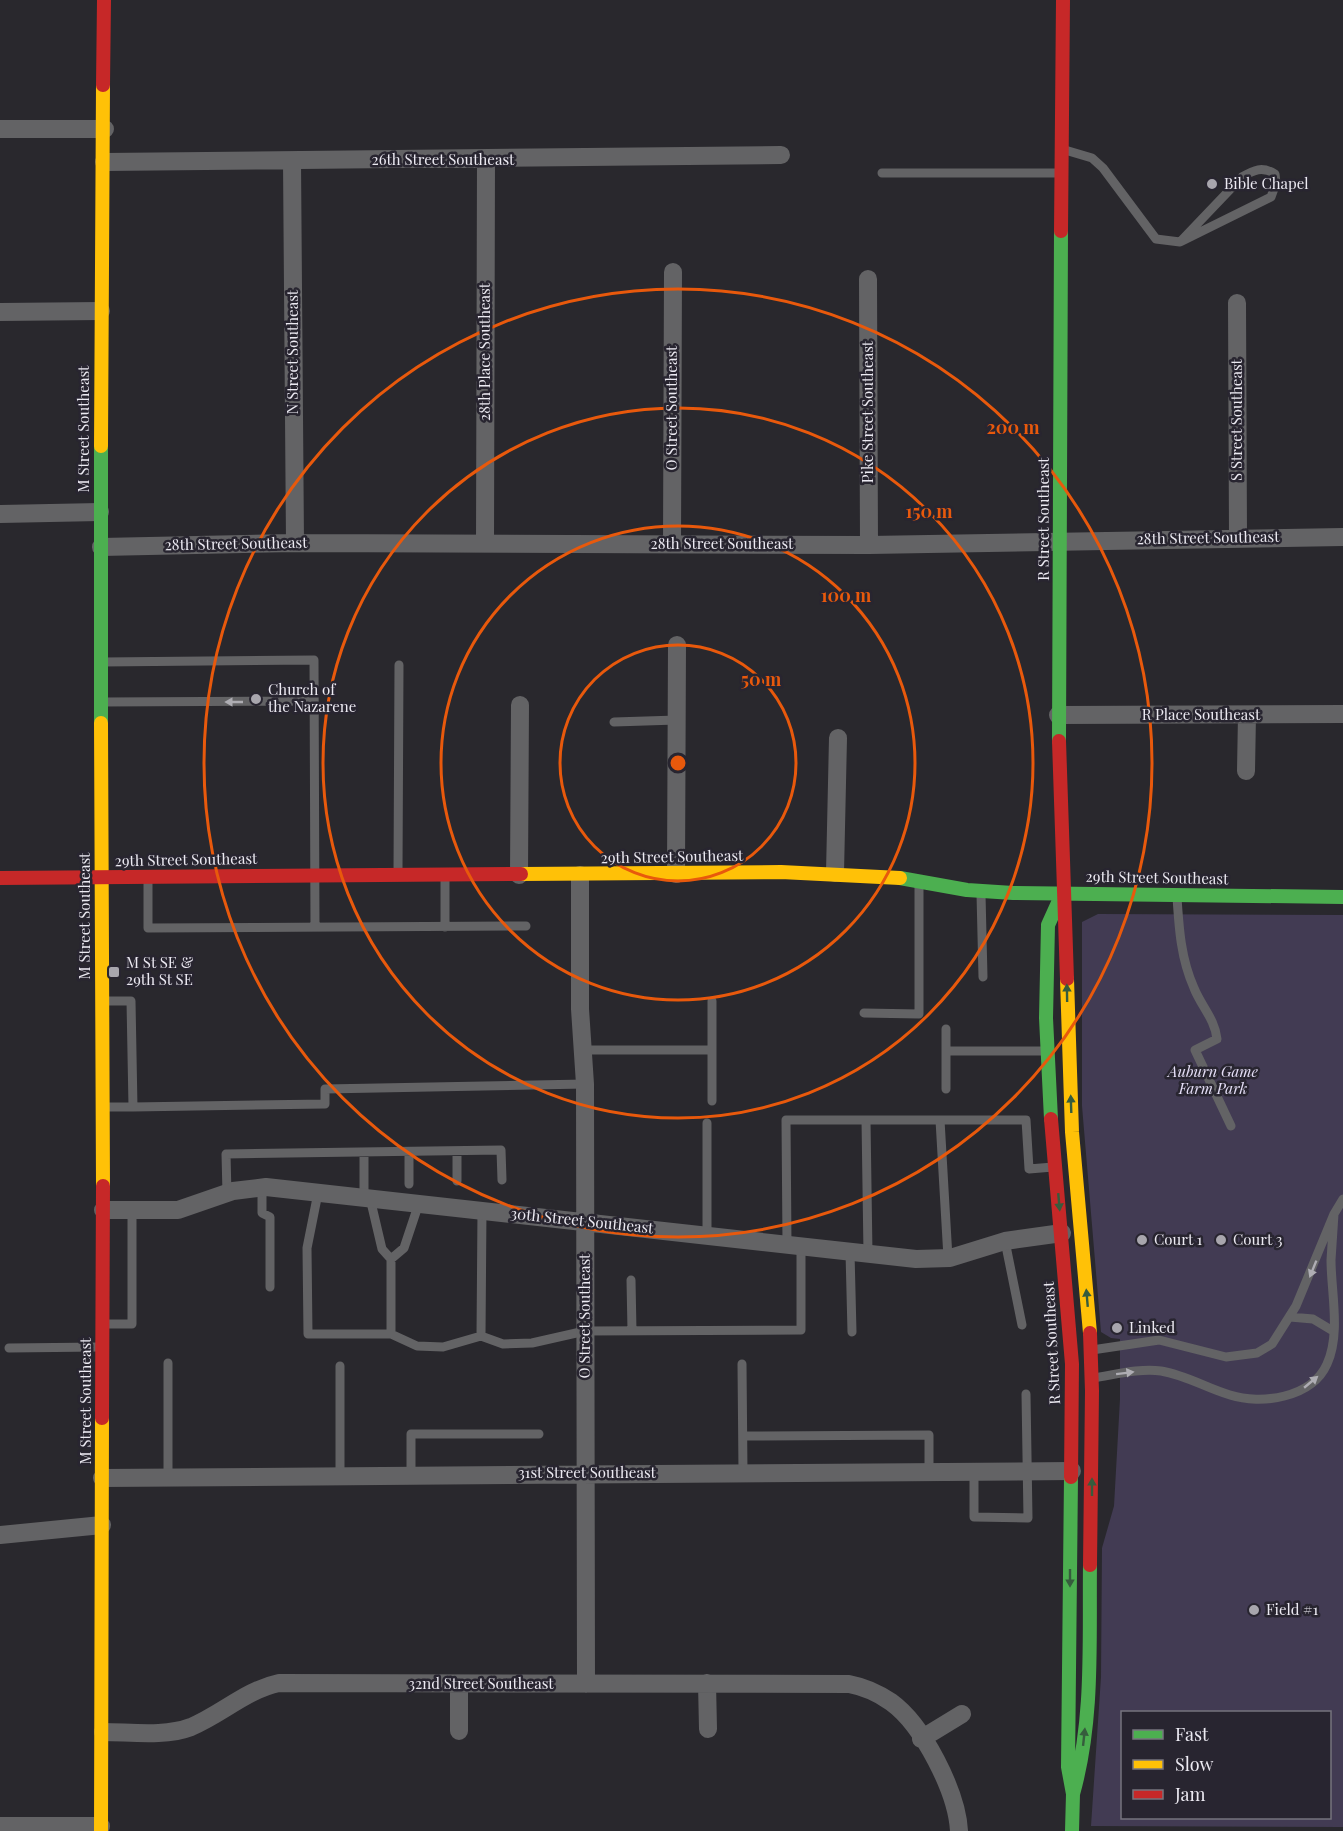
<svg xmlns="http://www.w3.org/2000/svg" width="1343" height="1831" font-family="'Playfair Display',serif">
<style>
.green{fill:#423b53;fill-rule:evenodd}
.lines{fill:none;stroke-linecap:round;stroke-linejoin:round}
.lane{stroke:#636365;stroke-width:9}
.street{stroke:#636365;stroke-width:18}
.fast{stroke:#4caf50;stroke-width:14}
.slow{stroke:#ffc107;stroke-width:14}
.jam{stroke:#c62828;stroke-width:14}
.oneway{fill:#aeadb3}
.oneway2{fill:#365c3d}
.ring{fill:none;stroke:#e8590c;stroke-width:3}
.poi-dot{fill:#a8a6ad;stroke:#282530;stroke-width:2}
.labels{text-anchor:middle;stroke-width:5;stroke-linejoin:round;paint-order:stroke}
.street-label{font-size:15px;fill:#eceaf2;stroke:#282530}
.poi-label{font-size:15px;fill:#eceaf2;stroke:#282530;text-anchor:start}
.park-label{font-size:15px;font-style:italic;fill:#e5dff7;stroke:#282530}
.centre{fill:#e8590c;stroke:#282530;stroke-width:3}
.ring-label{font-size:18px;text-anchor:middle;font-weight:bold;fill:#e8590c;stroke:#282530;stroke-width:5;stroke-linejoin:round;paint-order:stroke}
</style>
<rect width="100%" height="100%" fill="#29282d"/>
<path class="green" d="M 1098,914 L 1343,915 L 1343,1827 L 1091,1826 L 1101,1677 L 1102,1548 L 1114,1506 L 1120,1399 L 1120,1339 L 1111,1338 L 1101,1332 L 1082,1106 L 1082,922 ZM 1122,1712 L 1330,1712 L 1330,1818 L 1122,1818 Z"/>
<g class="lines">
<path class="lane" d="M 1065,150 L 1092,158 L 1103,168 L 1156,239 L 1180,242 L 1271,197 L 1276,183 L 1275,174 C 1262,166 1254,170 1242,177 L 1180,242
M 882,173 L 1060,173
M 103,662 L 314,660 L 315,927
M 103,702 L 314,701
M 614,722 L 677,720
M 398,872 L 399,665
M 445,875 L 445,927
M 148,879 L 148,928 L 526,926
M 981,894 L 983,977
M 1177,897 C 1179,929 1181,959 1194,988 C 1201,1006 1215,1019 1217,1039 L 1195,1050 L 1231,1126
M 104,1001 L 131,1001 L 133,1107 L 105,1107
M 712,1001 L 712,1101
M 864,1013 L 919,1014 L 919,885
M 946,1029 L 946,1089
M 583,1050 L 712,1050
M 946,1051 L 1046,1051
M 133,1107 L 325,1104 L 325,1089 L 585,1084
M 866,1120 L 868,1254
M 940,1120 L 948,1258
M 707,1123 L 707,1235
M 457,1151 L 457,1181
M 409,1152 L 409,1184
M 364,1153 L 364,1197
M 262,1187 L 262,1213 L 270,1217 L 270,1287
M 318,1193 L 307,1248 L 308,1334 L 391,1334 L 417,1346 L 443,1347 L 481,1336 L 503,1344 L 532,1343 L 585,1331 L 801,1330 L 801,1246
M 227,1194 L 226,1154 L 501,1150 L 502,1180
M 370,1198 L 382,1249 L 391,1259 L 404,1248 L 419,1203
M 1005,1241 L 1022,1325
M 787,1244 L 786,1120 L 1026,1120 L 1029,1169 L 1053,1167
M 850,1252 L 852,1332
M 631,1280 L 632,1331
M 1290,1317 L 1313,1319 L 1333,1331
M 105,1324 L 132,1324 L 132,1210
M 391,1334 L 391,1259
M 481,1336 L 482,1210
M 9,1348 L 100,1347
M 1092,1350 L 1159,1340 L 1226,1357 L 1257,1353 L 1272,1344 L 1296,1306 L 1334,1214 L 1343,1199
M 168,1363 L 168,1478
M 742,1364 L 743,1472
M 340,1366 L 340,1475
M 1093,1378 C 1114,1375 1139,1368 1161,1371 C 1186,1375 1206,1388 1230,1395 C 1261,1405 1312,1398 1327,1364 C 1341,1333 1331,1292 1331,1260 C 1332,1245 1333,1229 1334,1214
M 743,1436 L 929,1435 L 929,1471
M 974,1471 L 974,1517 L 1028,1518 L 1026,1394
M 411,1475 L 411,1434 L 539,1434"/>
<path class="street" d="M 0,129 L 105,129
M 292,161 L 295,543
M 104,162 L 781,155
M 868,279 L 869,545
M 1237,303 L 1238,536
M 0,312 L 101,311
M 0,514 L 100,512
M 485,543 L 486,160
M 672,544 L 673,272
M 101,547 L 295,543 L 869,545 L 1343,537
M 1058,715 L 1343,714
M 1246,771 L 1247,715
M 835,873 L 838,738
M 676,874 L 677,645
M 519,875 L 520,705
M 580,875 L 580,1009 L 585,1084 L 586,1684
M 103,1210 L 178,1210 L 233,1191 L 266,1187 L 916,1259 L 950,1258 L 1005,1241 L 1062,1233
M 102,1478 L 1072,1471
M 0,1535 L 102,1525
M 707,1683 L 708,1729
M 459,1684 L 459,1731
M 103,1732 C 130,1732 165,1737 191,1727 C 222,1714 246,1690 279,1683 L 849,1684 C 865,1687 878,1693 891,1702 C 923,1725 957,1792 959,1831
M 921,1739 L 962,1714
M 0,1826 L 101,1826"/>
<path class="fast" d="M 101,446 L 101,723
M 1059,741 L 1061,231
M 900,878 L 967,890 L 1013,893 L 1343,897
M 1051,1119 L 1046,1018 L 1048,925 L 1062,894
M 1071,1477 L 1068,1767 L 1073,1794 L 1072,1831
M 1073,1794 C 1094,1720 1089,1640 1090,1565"/>
<path class="slow" d="M 101,446 L 103,85
M 101,723 L 103,1186
M 521,874 L 781,872 L 900,878
M 1067,979 L 1072,1132 L 1090,1333
M 101,1831 L 102,1418"/>
<path class="jam" d="M 103,85 L 104,0
M 1061,231 L 1063,0
M 1059,741 L 1067,979
M 0,878 L 521,874
M 1051,1119 L 1072,1364 L 1071,1477
M 1090,1333 L 1092,1391 L 1090,1565
M 102,1418 L 103,1186"/>
</g>
<defs><path id="oneway-solid" d="M-6-.8H1V-3.2L6.5 0L1 3.2V.8H-6Z" transform="scale(1.5)"/></defs>
<g class="oneway">
<use href="#oneway-solid" transform="translate(234 702) rotate(180)"/>
<use href="#oneway-solid" transform="translate(1313 1269) rotate(112)"/>
<use href="#oneway-solid" transform="translate(1125 1373) rotate(-7)"/>
<use href="#oneway-solid" transform="translate(1311 1382) rotate(-40)"/>
</g>
<g class="oneway2">
<use href="#oneway-solid" transform="translate(1067 993) rotate(-91)"/>
<use href="#oneway-solid" transform="translate(1071 1104) rotate(-92)"/>
<use href="#oneway-solid" transform="translate(1059 1202) rotate(85)"/>
<use href="#oneway-solid" transform="translate(1087 1298) rotate(-95)"/>
<use href="#oneway-solid" transform="translate(1092 1487) rotate(-90)"/>
<use href="#oneway-solid" transform="translate(1070 1578) rotate(90)"/>
<use href="#oneway-solid" transform="translate(1084 1737) rotate(-84)"/>
</g>
<g class="ring">
<circle cx="678" cy="763" r="118"/>
<circle cx="678" cy="763" r="237"/>
<circle cx="678" cy="763" r="355"/>
<circle cx="678" cy="763" r="474"/>
</g>
<g class="poi-dot">
<circle cx="1212" cy="184" r="6"/>
<circle cx="256" cy="699" r="6"/>
<rect x="108" y="966" width="12" height="12" rx="3"/>
<circle cx="1142" cy="1240" r="6"/>
<circle cx="1221" cy="1240" r="6"/>
<circle cx="1117" cy="1328" r="6"/>
<circle cx="1254" cy="1610" r="6"/>
</g>
<g class="labels">
<g class="street-label">
<text x="443" y="165">26th Street Southeast</text>
<text transform="translate(293 352) rotate(-90)" y="5">N Street Southeast</text>
<text transform="translate(485 352) rotate(-90)" y="5">28th Place Southeast</text>
<text transform="translate(672 408) rotate(-90)" y="5">O Street Southeast</text>
<text transform="translate(868 412) rotate(-90)" y="5">Pike Street Southeast</text>
<text transform="translate(1237 420) rotate(-90)" y="5">S Street Southeast</text>
<text transform="translate(84 429) rotate(-90)" y="5">M Street Southeast</text>
<text transform="translate(1044 519) rotate(-90)" y="5">R Street Southeast</text>
<text transform="translate(1208 538) rotate(-1)" y="5">28th Street Southeast</text>
<text transform="translate(236 544) rotate(-1)" y="5">28th Street Southeast</text>
<text x="722" y="549">28th Street Southeast</text>
<text x="1201" y="720">R Place Southeast</text>
<text transform="translate(672 857) rotate(-1)" y="5">29th Street Southeast</text>
<text transform="translate(186 860) rotate(-1)" y="5">29th Street Southeast</text>
<text transform="translate(1157 878) rotate(1)" y="5">29th Street Southeast</text>
<text transform="translate(85 916) rotate(-90)" y="5">M Street Southeast</text>
<text transform="translate(582 1221) rotate(6)" y="5">30th Street Southeast</text>
<text transform="translate(585 1316) rotate(-90)" y="5">O Street Southeast</text>
<text transform="translate(1052 1343) rotate(-93)" y="5">R Street Southeast</text>
<text transform="translate(86 1401) rotate(-90)" y="5">M Street Southeast</text>
<text x="587" y="1478">31st Street Southeast</text>
<text x="481" y="1689">32nd Street Southeast</text>
</g>
<g class="poi-label">
<text x="1224" y="189">Bible Chapel</text>
<text x="268" y="695">Church of<tspan x="268" dy="17">the Nazarene</tspan></text>
<text x="126" y="968">M St SE &amp;<tspan x="126" dy="17">29th St SE</tspan></text>
<text x="1154" y="1245">Court 1</text>
<text x="1233" y="1245">Court 3</text>
<text x="1129" y="1333">Linked</text>
<text x="1266" y="1615">Field #1</text>
</g>
<g class="park-label">
<text x="1213" y="1077">Auburn Game<tspan x="1213" dy="17">Farm Park</tspan></text>
</g>
</g>
<circle cx="678" cy="763" r="9" class="centre"/>
<g class="ring-label">
<text x="1013" y="434">200 m</text>
<text x="929" y="518">150 m</text>
<text x="846" y="602">100 m</text>
<text x="761" y="686">50 m</text>
</g>
<rect x="1121" y="1711" width="210" height="108" fill="#282530" stroke="#76747e" stroke-width="1.5"/>
<rect x="1133" y="1730" width="30" height="9" fill="#4caf50" stroke="#76747e" stroke-width="1.5"/>
<text x="1175" y="1741" font-size="18" fill="#eceaf2">Fast</text>
<rect x="1133" y="1760" width="30" height="9" fill="#ffc107" stroke="#76747e" stroke-width="1.5"/>
<text x="1175" y="1771" font-size="18" fill="#eceaf2">Slow</text>
<rect x="1133" y="1790" width="30" height="9" fill="#c62828" stroke="#76747e" stroke-width="1.5"/>
<text x="1175" y="1801" font-size="18" fill="#eceaf2">Jam</text>
</svg>
